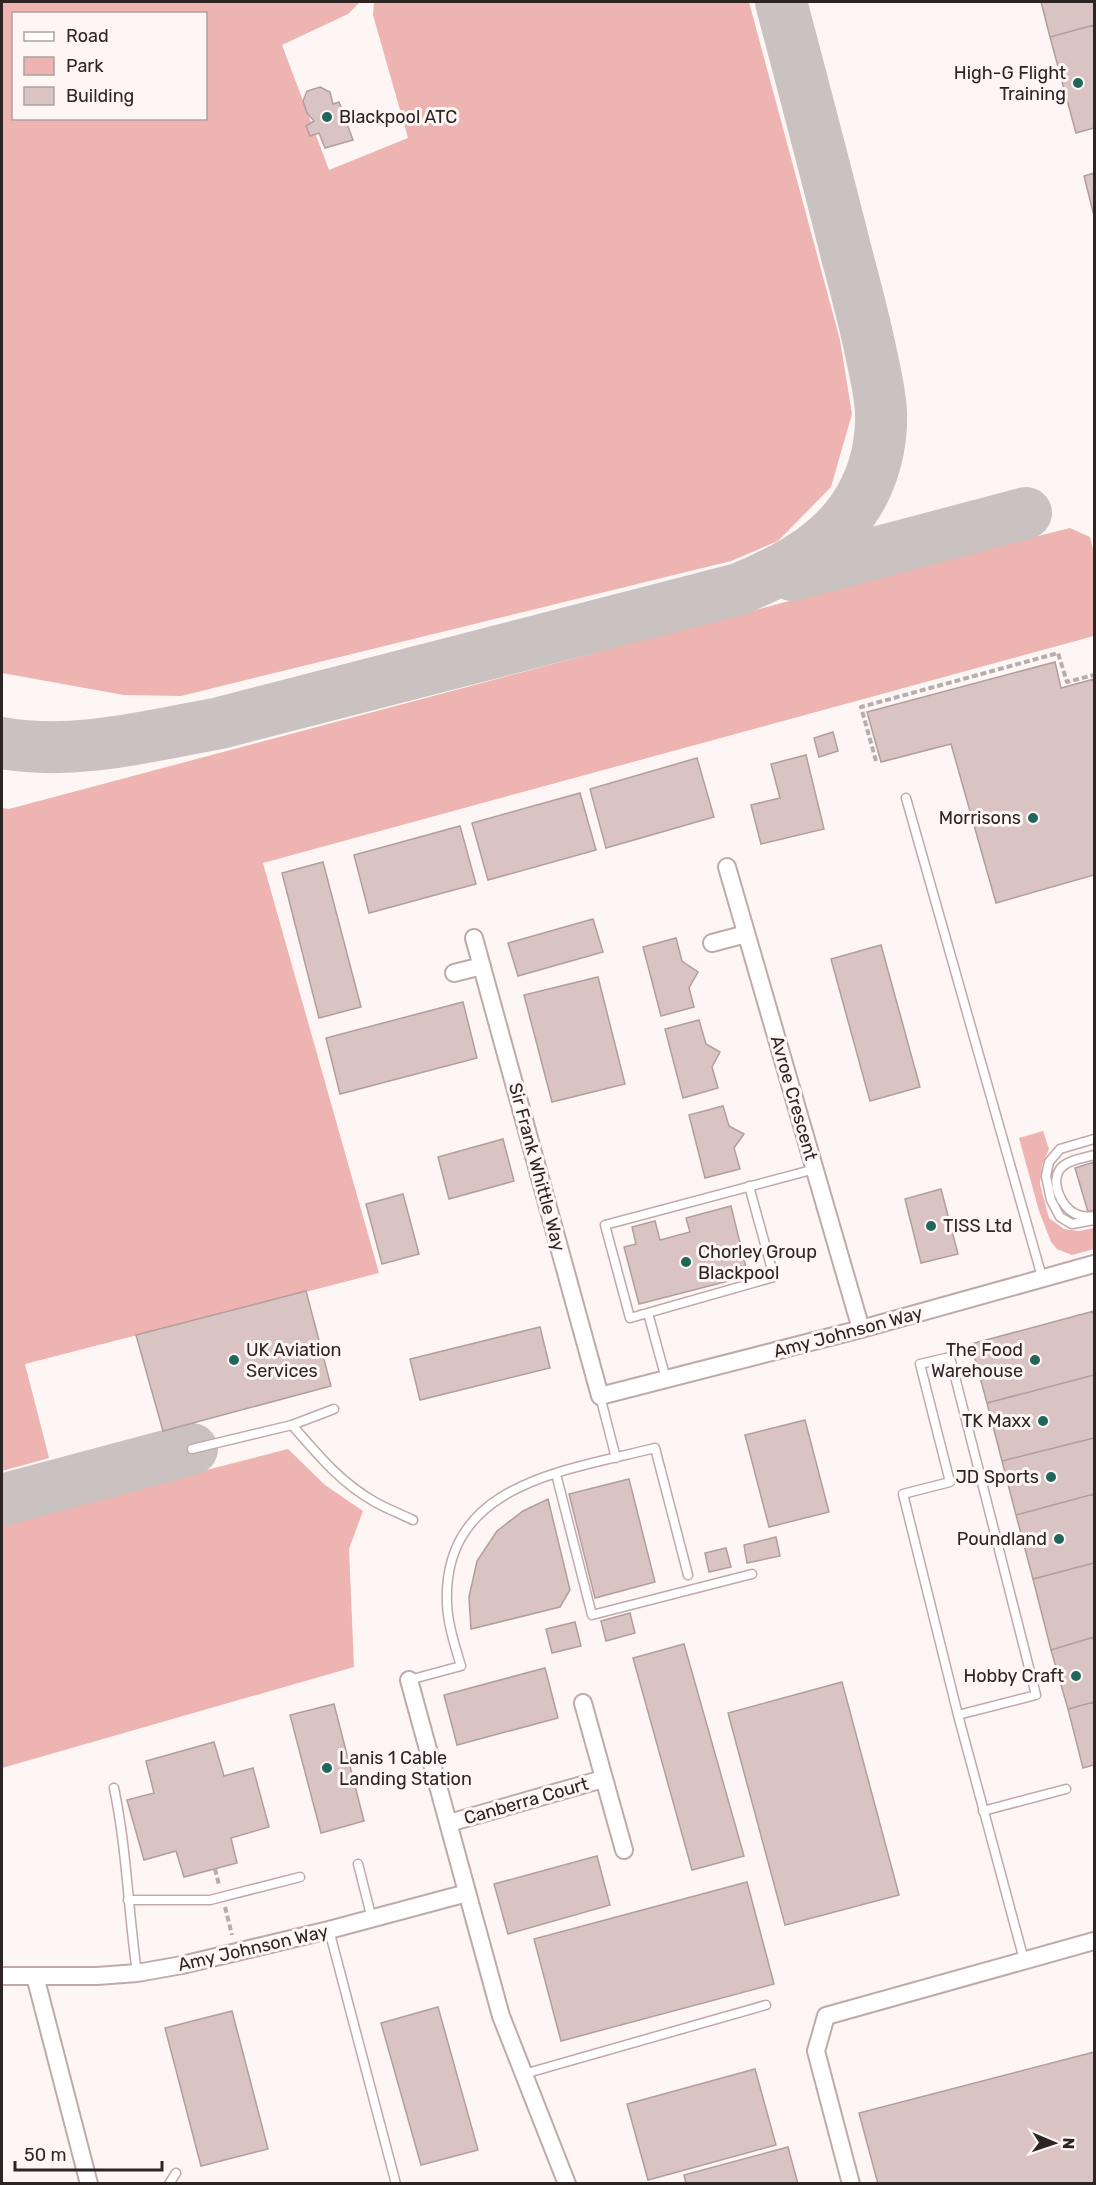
<svg xmlns="http://www.w3.org/2000/svg" width="1096" height="2185" font-family="Rubik,sans-serif">
<style>
.green{fill:#edb4b1;fill-rule:evenodd}
.lines{fill:none;stroke-linecap:round;stroke-linejoin:round}
.taxiway{stroke:#cac1c1;stroke-width:52}
.building{fill:#d9c4c3;stroke:#b29e9c;stroke-width:1.5}
.lane-casing{stroke:#bfaaa9;stroke-width:11}
.street-casing{stroke:#bfaaa9;stroke-width:20}
.path{stroke:#b6adad;stroke-width:4;stroke-dasharray:6 3;stroke-linecap:butt}
.lane{stroke:#fff;stroke-width:8}
.street{stroke:#fff;stroke-width:16}
.poi-dot{fill:#20665a;stroke:#fef5f5;stroke-width:2}
.labels{text-anchor:middle;stroke-width:6;stroke-linejoin:round;paint-order:stroke}
.poi-label{font-size:18px;fill:#2d2524;stroke:#fef5f5;text-anchor:end}
.street-label{font-size:18px;fill:#2d2524;stroke:#fef5f5}
</style>
<rect width="100%" height="100%" fill="#fef5f5"/>
<path class="green" d="M 2,2 L 360,2 L 348,14 L 282,45 L 329,170 L 408,138 L 373,15 L 374,2 L 749,2 L 840,340 L 852,414 L 831,487 L 778,541 L 731,561 L 181,696 L 124,695 L 2,673 ZM 14,14 L 206,14 L 206,118 L 14,118 Z
M 1070,528 L 1090,537 L 1094,553 L 1094,636 L 263,863 L 379,1273 L 25,1364 L 49,1458 L 2,1471 L 2,808 L 9,809 L 962,555 Z
M 1043,1131 L 1049,1149 L 1042,1165 L 1040,1184 L 1049,1218 L 1064,1229 L 1079,1231 L 1094,1228 L 1094,1249 L 1072,1255 L 1057,1249 L 1051,1242 L 1039,1211 L 1019,1138 Z
M 288,1449 L 325,1485 L 363,1511 L 349,1549 L 354,1667 L 2,1768 L 2,1523 Z"/>
<g class="lines">
<path class="taxiway" d="M 792,575 L 1026,513
M 2,743 C 73,756 149,736 220,723 L 739,589 C 790,568 842,540 866,487 C 877,464 882,436 881,412 C 880,392 875,372 871,353 C 864,319 855,286 846,252 C 825,168 803,85 781,2
M 2,1500 L 192,1449"/>
</g>
<path class="building" d="M 1041,2 L 1094,2 L 1094,25 L 1050,37 Z
M 1094,25 L 1094,128 L 1076,133 L 1050,37 Z
M 320,87 L 330,92 L 333,104 L 339,102 L 353,140 L 325,148 L 319,133 L 310,136 L 306,126 L 314,121 L 307,113 L 303,101 L 307,91 Z
M 1094,173 L 1094,216 L 1084,176 Z
M 1055,662 L 1061,688 L 1094,679 L 1094,875 L 996,903 L 951,744 L 881,762 L 867,712 Z
M 833,732 L 838,751 L 819,757 L 814,738 Z
M 806,755 L 824,829 L 761,844 L 751,805 L 780,798 L 771,764 Z
M 697,758 L 714,817 L 606,848 L 590,789 Z
M 580,793 L 596,850 L 488,880 L 472,823 Z
M 460,826 L 476,884 L 369,913 L 354,855 Z
M 323,862 L 361,1007 L 319,1018 L 282,873 Z
M 593,919 L 603,952 L 518,976 L 508,943 Z
M 676,938 L 682,961 L 698,972 L 689,988 L 694,1007 L 661,1016 L 643,947 Z
M 881,945 L 920,1087 L 870,1101 L 831,959 Z
M 598,977 L 625,1084 L 552,1102 L 524,995 Z
M 463,1002 L 477,1058 L 340,1094 L 326,1038 Z
M 699,1020 L 706,1044 L 720,1052 L 712,1067 L 718,1088 L 683,1098 L 665,1029 Z
M 723,1106 L 729,1126 L 744,1134 L 734,1148 L 740,1169 L 705,1178 L 689,1115 Z
M 503,1139 L 514,1181 L 449,1199 L 438,1157 Z
M 1094,1162 L 1094,1210 L 1088,1212 L 1075,1168 Z
M 941,1189 L 958,1254 L 921,1263 L 905,1199 Z
M 403,1194 L 419,1254 L 382,1264 L 366,1204 Z
M 731,1206 L 748,1276 L 639,1304 L 624,1247 L 636,1244 L 632,1227 L 655,1221 L 660,1240 L 690,1232 L 686,1218 Z
M 306,1291 L 331,1386 L 163,1431 L 136,1335 Z
M 1094,1311 L 1094,1375 L 987,1403 L 971,1344 Z
M 540,1327 L 550,1368 L 420,1400 L 410,1359 Z
M 1094,1375 L 1094,1438 L 1002,1461 L 987,1403 Z
M 805,1420 L 829,1512 L 769,1527 L 745,1435 Z
M 1094,1438 L 1094,1494 L 1016,1515 L 1002,1461 Z
M 629,1479 L 655,1582 L 595,1598 L 569,1494 Z
M 1094,1494 L 1094,1563 L 1033,1579 L 1016,1515 Z
M 548,1499 L 570,1590 L 560,1607 L 471,1629 L 469,1597 L 477,1561 L 497,1531 L 523,1511 Z
M 776,1537 L 780,1556 L 747,1563 L 744,1545 Z
M 726,1548 L 731,1567 L 709,1572 L 705,1553 Z
M 1094,1563 L 1094,1637 L 1051,1650 L 1033,1579 Z
M 630,1613 L 635,1633 L 606,1641 L 601,1621 Z
M 575,1622 L 581,1646 L 552,1653 L 546,1629 Z
M 1094,1637 L 1094,1702 L 1068,1709 L 1051,1650 Z
M 684,1644 L 744,1856 L 692,1870 L 633,1658 Z
M 545,1668 L 558,1718 L 457,1745 L 444,1695 Z
M 842,1682 L 899,1895 L 785,1925 L 728,1713 Z
M 1094,1702 L 1094,1765 L 1083,1768 L 1068,1709 Z
M 334,1704 L 364,1821 L 321,1833 L 290,1715 Z
M 214,1742 L 224,1776 L 253,1768 L 269,1827 L 231,1838 L 237,1863 L 184,1877 L 176,1851 L 144,1860 L 127,1800 L 154,1793 L 146,1761 Z
M 597,1856 L 610,1905 L 508,1934 L 494,1884 Z
M 747,1882 L 774,1984 L 561,2041 L 534,1939 Z
M 438,2007 L 478,2150 L 421,2165 L 381,2023 Z
M 232,2011 L 268,2149 L 201,2166 L 165,2028 Z
M 1094,2052 L 1094,2184 L 878,2184 L 859,2113 Z
M 755,2069 L 776,2145 L 648,2180 L 627,2104 Z
M 788,2147 L 798,2184 L 686,2184 L 684,2175 Z"/>
<g class="lines">
<defs>
<path id="lane" d="M 906,798 L 1042,1277
M 1094,1139 L 1060,1149 L 1049,1162 L 1046,1176 L 1051,1200 L 1060,1217 L 1072,1224 L 1094,1220
M 1094,1155 C 1085,1158 1071,1159 1063,1166 C 1048,1179 1061,1208 1076,1214 C 1082,1217 1088,1217 1094,1216
M 749,1186 L 774,1277 L 630,1318 L 605,1225 L 815,1169
M 648,1313 L 666,1379
M 600,1396 L 616,1458
M 292,1425 L 334,1409
M 192,1449 L 292,1425 C 317,1454 341,1483 375,1502 C 387,1509 401,1514 413,1520
M 556,1474 L 592,1615 L 752,1574
M 409,1680 L 461,1666 C 455,1646 448,1625 447,1604 C 442,1483 565,1471 655,1448 L 688,1575
M 958,1715 L 903,1494 L 950,1482 L 920,1364 L 950,1357 L 1036,1695 L 958,1715 L 1024,1960
M 114,1788 C 127,1850 128,1910 137,1973
M 983,1811 L 1066,1789
M 358,1864 L 372,1919
M 128,1900 L 210,1900 L 300,1877
M 329,1930 L 396,2184
M 524,2074 L 766,2005
M 169,2184 L 176,2173"/>
<path id="street" d="M 727,867 L 861,1329
M 474,938 L 600,1396 L 861,1329 L 1094,1264
M 712,943 L 746,934
M 454,973 L 482,966
M 409,1680 L 501,2016 L 567,2184
M 583,1703 L 624,1850
M 449,1823 L 603,1779
M 2,1976 L 97,1976 L 137,1973 L 182,1965 L 329,1930 L 467,1893
M 35,1976 L 89,2184
M 851,2184 L 816,2051 L 826,2016 L 1094,1941"/>
</defs>
<use href="#lane" class="lane-casing"/>
<use href="#street" class="street-casing"/>
<path class="path" d="M 876,761 L 861,707 L 1058,653 L 1067,682 L 1094,675
M 215,1869 L 219,1885
M 225,1907 L 232,1935"/>
<use href="#lane" class="lane"/>
<use href="#street" class="street"/>
</g>
<g class="poi-dot">
<circle cx="1078" cy="83" r="6"/>
<circle cx="327" cy="117" r="6"/>
<circle cx="1033" cy="818" r="6"/>
<circle cx="931" cy="1226" r="6"/>
<circle cx="686" cy="1262" r="6"/>
<circle cx="234" cy="1360" r="6"/>
<circle cx="1035" cy="1360" r="6"/>
<circle cx="1043" cy="1421" r="6"/>
<circle cx="1051" cy="1477" r="6"/>
<circle cx="1059" cy="1539" r="6"/>
<circle cx="1076" cy="1676" r="6"/>
<circle cx="327" cy="1768" r="6"/>
</g>
<g class="labels">
<g class="poi-label">
<text x="1066" y="79">High-G Flight<tspan x="1066" dy="21">Training</tspan></text>
<text x="339" y="123" text-anchor="start">Blackpool ATC</text>
<text x="1021" y="824">Morrisons</text>
<text x="943" y="1232" text-anchor="start">TISS Ltd</text>
<text x="698" y="1258" text-anchor="start">Chorley Group<tspan x="698" dy="21">Blackpool</tspan></text>
<text x="246" y="1356" text-anchor="start">UK Aviation<tspan x="246" dy="21">Services</tspan></text>
<text x="1023" y="1356">The Food<tspan x="1023" dy="21">Warehouse</tspan></text>
<text x="1031" y="1427">TK Maxx</text>
<text x="1039" y="1483">JD Sports</text>
<text x="1047" y="1545">Poundland</text>
<text x="1064" y="1682">Hobby Craft</text>
<text x="339" y="1764" text-anchor="start">Lanis 1 Cable<tspan x="339" dy="21">Landing Station</tspan></text>
</g>
<g class="street-label">
<text transform="translate(794 1098) rotate(74)" y="6">Avroe Crescent</text>
<text transform="translate(537 1167) rotate(75)" y="6">Sir Frank Whittle Way</text>
<text transform="translate(848 1332) rotate(-15)" y="6">Amy Johnson Way</text>
<text transform="translate(526 1801) rotate(-16)" y="6">Canberra Court</text>
<text transform="translate(253 1948) rotate(-13)" y="6">Amy Johnson Way</text>
</g>
</g>
<rect width="1096" height="2185" fill="none" stroke="#2d2524" stroke-width="6"/>
<rect x="12" y="12" width="195" height="108" fill="#fef5f5" stroke="#aaa2a1" stroke-width="1.5"/>
<rect x="24" y="32" width="30" height="9" fill="#ffffff" stroke="#aaa2a1" stroke-width="1.5"/>
<text x="66" y="42" font-size="18" fill="#2d2524">Road</text>
<rect x="24" y="57" width="30" height="18" fill="#edb4b1" stroke="#aaa2a1" stroke-width="1.5"/>
<text x="66" y="72" font-size="18" fill="#2d2524">Park</text>
<rect x="24" y="87" width="30" height="18" fill="#d9c4c3" stroke="#aaa2a1" stroke-width="1.5"/>
<text x="66" y="102" font-size="18" fill="#2d2524">Building</text>
<g transform="translate(1054 2143) rotate(92)" stroke="#fef5f5" stroke-width="4.5" paint-order="stroke">
<path d="M0-4.5L10 22L0 15L-10 22Z" fill="#2d2524"/>
<text y="-9" font-size="16" font-weight="bold" text-anchor="middle" fill="#2d2524">N</text>
</g>
<path d="M15 2161v9h147v-9" fill="none" stroke="#2d2524" stroke-width="3"/>
<text x="24" y="2161" font-size="18" fill="#2d2524" stroke="#fef5f5" stroke-width="4.5" paint-order="stroke">50 m</text>
</svg>
